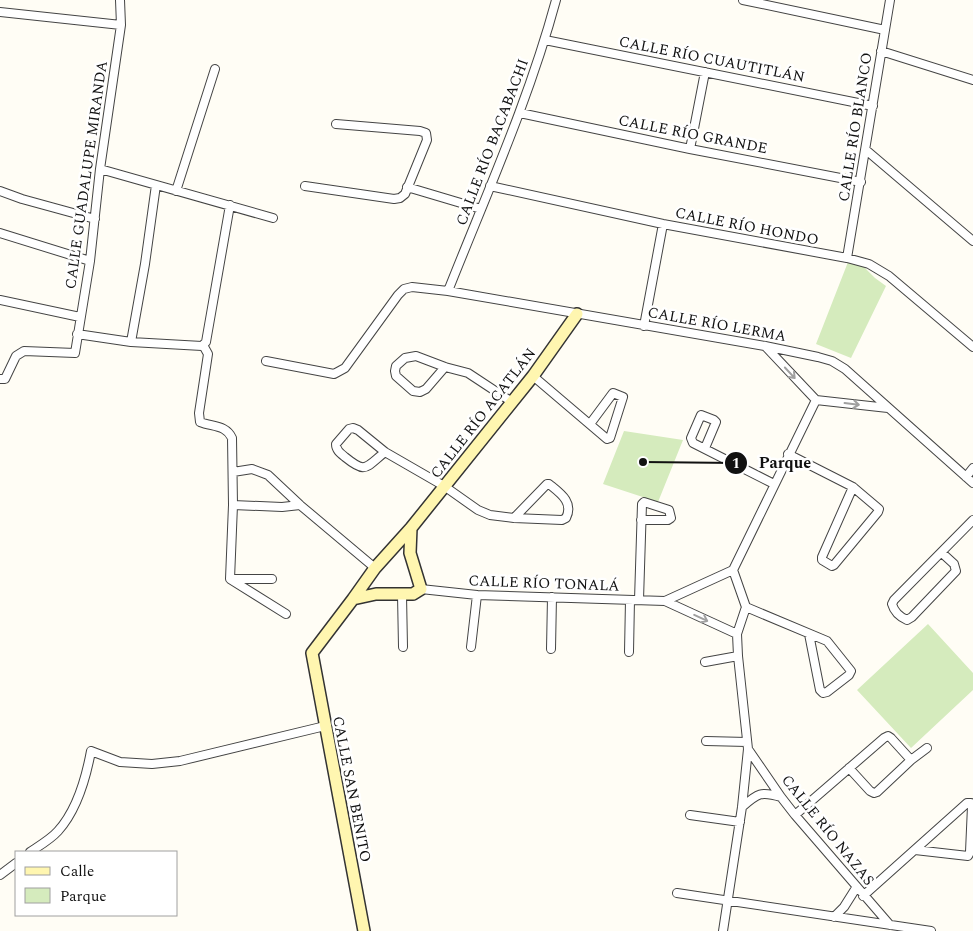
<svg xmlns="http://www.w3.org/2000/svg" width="973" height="931" font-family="Spectral,serif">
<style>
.green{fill:#d5ebbd}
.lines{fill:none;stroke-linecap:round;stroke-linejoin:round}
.street-casing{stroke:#444;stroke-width:10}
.secondary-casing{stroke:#333;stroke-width:14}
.street{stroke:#fff;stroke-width:8}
.secondary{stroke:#fff6b0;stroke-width:11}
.oneway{stroke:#a0a0a0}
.labels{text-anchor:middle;stroke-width:5;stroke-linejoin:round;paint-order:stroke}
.street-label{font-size:15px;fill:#111;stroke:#fff}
.leader{fill:none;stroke:#111;stroke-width:2}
.callout-dot{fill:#111;stroke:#fff;stroke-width:2}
.mark-label{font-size:15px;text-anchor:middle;font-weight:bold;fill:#fff}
.callout-label{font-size:16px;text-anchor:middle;font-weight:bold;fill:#111;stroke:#fff;stroke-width:5;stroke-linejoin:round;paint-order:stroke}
</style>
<rect width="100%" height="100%" fill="#fffdf5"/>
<path class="green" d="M 848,262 L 861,264 L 875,278 L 886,286 L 851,358 L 816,344 Z
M 624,431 L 683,440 L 658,502 L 603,484 Z
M 928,624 L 973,673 L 973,690 L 911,748 L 857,690 Z"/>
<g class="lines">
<defs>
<path id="street" d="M 743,0 L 885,30
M 0,12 L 121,25
M 545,40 L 873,106
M 881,51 L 973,80
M 520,113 L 690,149 L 861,182
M 690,149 L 705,72
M 866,150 L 973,241
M 100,169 L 273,218
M 305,186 L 394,199 L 400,198 L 405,194 L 427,140 L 426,133 L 420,131 L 336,124
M 490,186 L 663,224 L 847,258 L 869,264 L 889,276 L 973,347
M 407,187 L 481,209
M 0,191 L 22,199 L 95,219
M 176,191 L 215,69
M 0,233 L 90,261
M 847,258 L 890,0
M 448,291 C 486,195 529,100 556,0
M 0,300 L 80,317
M 644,326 L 663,224
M 77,334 L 131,342 L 202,346 L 206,342 L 230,205
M 131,342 L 145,264 L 156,185
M 203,345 L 208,354 L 199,413 L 200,422 C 213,427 226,425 232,438 L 233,505 L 230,579 L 286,614
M 765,346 L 816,400 L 888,408
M 266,361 L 334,374 L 345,368 L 398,295 L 404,289 L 412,287 L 448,291 L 765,346 L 818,357 L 832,361 L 845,369 L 973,483
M 445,367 L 426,389 L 420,392 L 413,391 L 396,376 L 395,371 L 396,366 L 405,358 L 416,356 L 445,367 L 468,373 L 512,402
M 533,376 L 607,439 L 610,438 L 623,397 L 613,393 L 590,424
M 0,379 L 5,379 L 16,356 L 24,351 L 75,353 L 90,261 L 100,169 L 121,25 L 120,0
M 705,448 L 716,422 L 714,420 L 701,415 L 691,438 L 693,443 L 774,484
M 385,452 C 365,468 366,474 345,457 C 340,453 336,450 336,444 L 349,429 L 353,428 L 358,430 L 385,452 L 444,486 L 478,510 L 490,515 L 514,518 L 562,520 L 566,518 C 574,502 560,493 549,484 L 547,484 L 514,518
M 788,454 L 853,487 L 879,509 L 878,512 L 834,565 L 832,566 L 822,560 L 822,557 L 853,487
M 233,472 L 252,469 L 268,475 L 300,505 L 375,568
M 966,477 L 973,468
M 233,505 L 282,507 L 300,505
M 942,553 L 954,564 L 956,571 L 912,617 L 907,620 C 900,617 894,611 892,604 L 894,600 L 973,520
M 232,579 L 272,579
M 421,589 L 477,595 L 665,601 L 737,634
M 402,595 L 403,647
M 639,600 L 642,504 L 644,502 L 669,510 L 671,518 L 668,520 L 641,520
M 665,601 L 733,570
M 746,607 L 827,641 L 851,671 L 849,675 L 827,692 L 823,693 L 820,690 L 809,634
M 471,647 L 477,595
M 551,649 L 552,597
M 629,652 L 630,600
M 705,662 L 738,656
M 706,741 L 747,742
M 748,749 L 781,797 L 795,815 L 890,925
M 849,768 L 870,791 L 874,793 L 877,792 L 911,760 L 927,748
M 742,807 C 758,793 761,791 781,797
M 690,815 L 740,822
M 795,815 L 884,738 L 888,736 L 891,738 L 911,760
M 30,852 C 39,846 51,839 58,831 C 77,810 86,778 91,751 L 120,762 L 152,764 L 180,761 L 325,726
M 0,875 L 16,863
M 677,893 L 931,931
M 863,896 L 967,803 L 971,803 L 972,806 L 970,852 L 968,856 L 915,850
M 834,917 L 844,907 L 856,888
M 723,931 L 742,807 L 748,749 L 738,656 L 737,634 L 746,607 L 733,570 L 816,400"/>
<path id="secondary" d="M 353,599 L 376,594 L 413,594 L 421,589 L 410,553 L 411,528
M 364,931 L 312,653 L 353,599 L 375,568 L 411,528 L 533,376 L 577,314"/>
</defs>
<use href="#street" class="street-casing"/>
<use href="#secondary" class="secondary-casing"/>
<use href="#street" class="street"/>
<use href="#secondary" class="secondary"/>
</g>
<defs><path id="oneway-shaft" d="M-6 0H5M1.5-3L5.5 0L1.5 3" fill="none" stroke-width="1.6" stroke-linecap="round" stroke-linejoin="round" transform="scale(1.25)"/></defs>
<g class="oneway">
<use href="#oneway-shaft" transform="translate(790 373) rotate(47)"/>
<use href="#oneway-shaft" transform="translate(852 404) rotate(7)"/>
<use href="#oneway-shaft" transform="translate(701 618) rotate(25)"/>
</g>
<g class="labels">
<g class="street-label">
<text transform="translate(712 59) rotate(11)" y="5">CALLE RÍO CUAUTITLÁN</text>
<text transform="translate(855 127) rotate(-81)" y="5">CALLE RÍO BLANCO</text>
<text transform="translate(693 134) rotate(11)" y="5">CALLE RÍO GRANDE</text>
<text transform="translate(492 142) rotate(-69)" y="5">CALLE RÍO BACABACHI</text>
<text transform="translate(86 175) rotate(-82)" y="5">CALLE GUADALUPE MIRANDA</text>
<text transform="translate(747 226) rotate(11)" y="5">CALLE RÍO HONDO</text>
<text transform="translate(717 324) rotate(10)" y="5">CALLE RÍO LERMA</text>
<text transform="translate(483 413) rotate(-52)" y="5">CALLE RÍO ACATLÁN</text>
<text transform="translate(544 583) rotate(2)" y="5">CALLE RÍO TONALÁ</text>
<text transform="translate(352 789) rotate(79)" y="5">CALLE SAN BENITO</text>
<text transform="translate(828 830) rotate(51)" y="5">CALLE RÍO NAZAS</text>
</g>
</g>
<path class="leader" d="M643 462L736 463"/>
<g class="callout-dot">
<circle cx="643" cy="462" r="5"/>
<circle cx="736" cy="463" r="12"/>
</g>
<g class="mark-label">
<text x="736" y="468">1</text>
</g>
<g class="callout-label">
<text x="785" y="468">Parque</text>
</g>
<rect x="15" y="851" width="162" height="65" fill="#ffffff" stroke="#a0a0a0"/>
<rect x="25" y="867" width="25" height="8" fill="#fff6b0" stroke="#a0a0a0"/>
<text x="60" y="876" font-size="15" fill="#111111">Calle</text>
<rect x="25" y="888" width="25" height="15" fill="#d5ebbd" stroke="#a0a0a0"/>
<text x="60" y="901" font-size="15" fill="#111111">Parque</text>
</svg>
